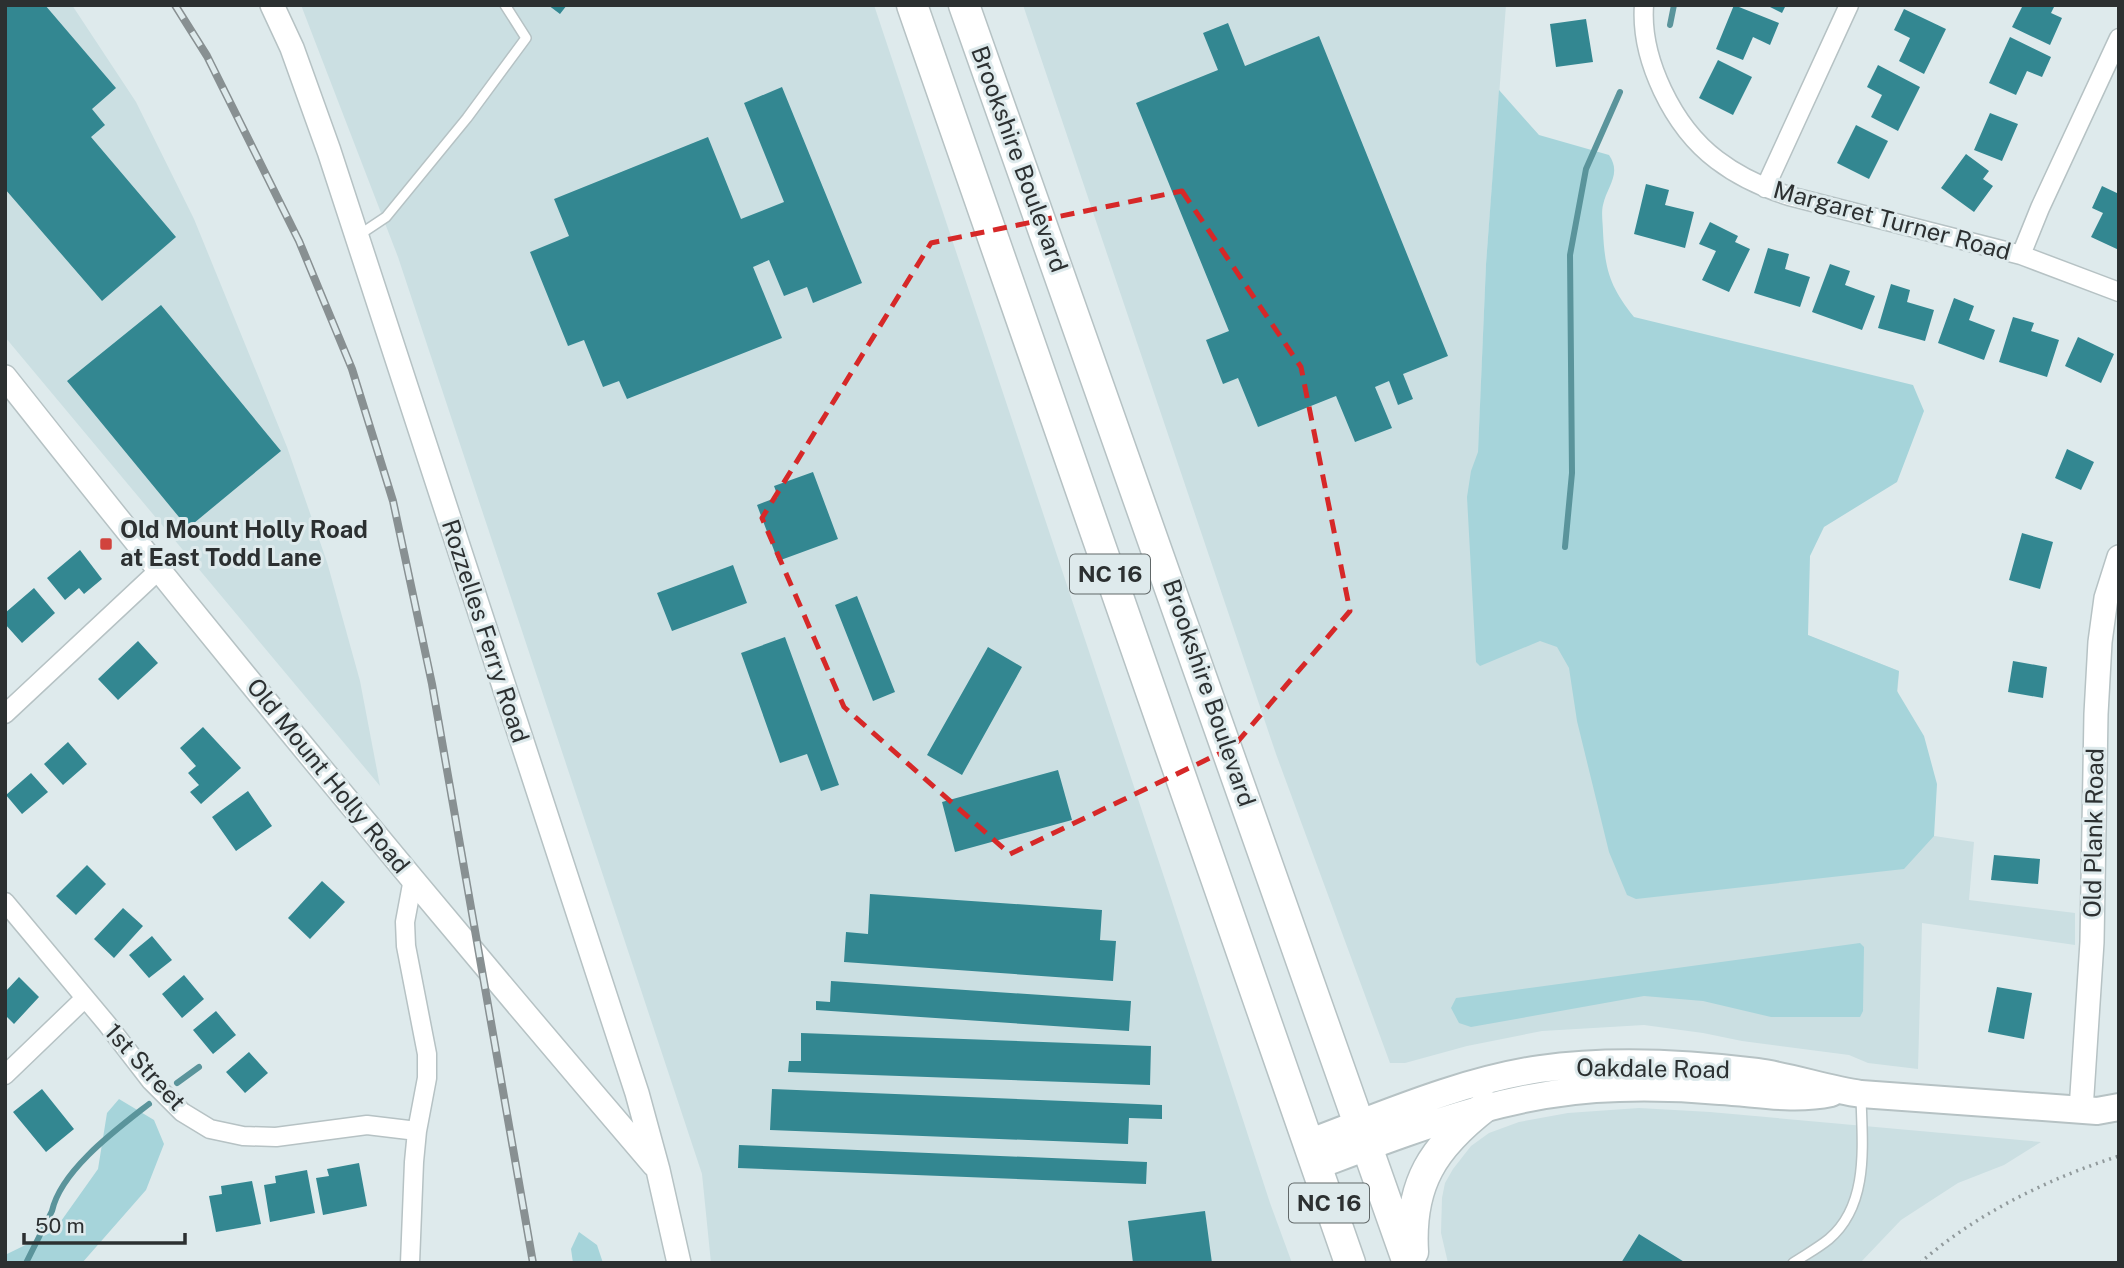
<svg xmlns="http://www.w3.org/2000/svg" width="2124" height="1268" font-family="'Public Sans',sans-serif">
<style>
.built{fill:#cbdfe2}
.green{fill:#a6d4da}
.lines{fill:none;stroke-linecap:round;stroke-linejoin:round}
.stream{stroke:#5a949b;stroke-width:6}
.building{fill:#338791}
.service-casing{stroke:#b6c2c4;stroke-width:12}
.minor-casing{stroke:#b6c2c4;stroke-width:21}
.tertiary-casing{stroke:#b6c2c4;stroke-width:26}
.secondary-casing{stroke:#b6c2c4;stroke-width:30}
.trunk-casing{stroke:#b6c2c4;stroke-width:33}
.path{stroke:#919a9c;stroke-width:3.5;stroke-dasharray:2 5;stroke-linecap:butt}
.service{stroke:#fff;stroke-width:9}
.minor{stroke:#fff;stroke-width:18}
.tertiary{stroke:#fff;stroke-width:23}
.secondary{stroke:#fff;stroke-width:26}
.trunk{stroke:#fff;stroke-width:30}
.rail-casing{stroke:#889092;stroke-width:8}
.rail{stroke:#deeaec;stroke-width:5;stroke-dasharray:16;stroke-linecap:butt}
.marked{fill:none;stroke:#d62828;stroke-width:5;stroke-dasharray:14 9;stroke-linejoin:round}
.poi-dot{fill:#d1433d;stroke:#deeaec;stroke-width:2.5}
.labels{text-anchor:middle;stroke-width:6;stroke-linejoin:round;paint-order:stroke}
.shield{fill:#deeaec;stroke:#616869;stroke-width:2}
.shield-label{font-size:23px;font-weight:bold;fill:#2c3031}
.street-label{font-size:24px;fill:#2c3031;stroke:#deeaec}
.poi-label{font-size:24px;font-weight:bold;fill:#2c3031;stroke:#deeaec;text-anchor:start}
</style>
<rect width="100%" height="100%" fill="#deeaec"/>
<path class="built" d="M 5,5 L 72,5 L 136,102 L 194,219 L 287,447 L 327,562 L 360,681 L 380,786 L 5,337 Z
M 301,5 L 874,5 L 1168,889 L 1270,1203 L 1292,1263 L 711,1263 L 702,1174 L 398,257 Z
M 1023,5 L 1506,5 L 1486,264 L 1476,505 L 1899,671 L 1888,829 L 1974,842 L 1969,900 L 2075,913 L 2075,945 L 1922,923 L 1918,1069 L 1868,1063 L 1849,1055 L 1742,1041 L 1703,1033 L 1644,1025 L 1542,1031 L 1467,1046 L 1405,1063 L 1390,1063 L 1276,754 Z
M 1639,1108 L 1710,1112 L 2041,1142 L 2004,1165 L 1958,1183 L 1901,1220 L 1860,1263 L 1448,1263 L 1441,1233 L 1442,1198 L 1445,1183 L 1453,1169 L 1471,1146 L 1489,1133 L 1519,1122 L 1568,1113 Z"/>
<path class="green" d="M 1499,90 L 1539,135 L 1609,155 C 1622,174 1607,186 1603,205 C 1601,213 1603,224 1603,232 C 1605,270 1610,287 1634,317 L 1913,385 L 1924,411 L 1897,482 L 1824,527 L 1810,556 L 1808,635 L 1899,671 L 1897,691 L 1924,736 L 1937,784 L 1934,836 L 1904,869 L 1636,899 L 1627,895 L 1609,852 L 1577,721 L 1569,668 L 1557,647 L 1540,641 L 1480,666 L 1476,662 L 1467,497 L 1471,471 L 1478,452 L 1486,264 Z
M 1860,943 L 1864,947 L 1863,1011 L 1860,1017 L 1771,1017 L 1703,1001 L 1644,996 L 1471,1027 L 1459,1023 L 1451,1008 L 1456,998 Z
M 119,1099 L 154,1120 L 164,1144 L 146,1190 L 82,1263 L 5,1263 L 5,1255 L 54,1231 L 98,1169 L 107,1113 Z
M 579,1232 L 597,1245 L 603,1263 L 573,1263 L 571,1249 Z"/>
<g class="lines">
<path class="stream" d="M 1670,25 L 1674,5
M 1565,547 L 1572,473 L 1570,255 L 1586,169 L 1620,92
M 177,1083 L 199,1067
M 26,1263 L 52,1211 C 61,1170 117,1129 149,1104"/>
</g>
<path class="building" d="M 5,5 L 45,5 L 116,88 L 92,109 L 105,125 L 91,137 L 176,237 L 102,301 L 5,189 Z
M 548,5 L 567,5 L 560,14 Z
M 1734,5 L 1779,23 L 1770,45 L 1753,37 L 1743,60 L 1716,49 Z
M 1766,5 L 1786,5 L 1782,13 Z
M 2023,5 L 2055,5 L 2051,13 L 2062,18 L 2050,45 L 2012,27 Z
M 1904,9 L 1946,29 L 1924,74 L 1899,61 L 1910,38 L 1894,30 Z
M 1586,19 L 1593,62 L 1556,67 L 1550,24 Z
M 1228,23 L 1245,66 L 1319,36 L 1448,356 L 1403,374 L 1413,399 L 1398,405 L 1389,381 L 1375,387 L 1392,428 L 1355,442 L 1336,396 L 1258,427 L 1238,378 L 1223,384 L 1206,340 L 1229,331 L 1136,103 L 1218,70 L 1203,33 Z
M 2010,37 L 2051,57 L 2042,77 L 2027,71 L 2016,95 L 1989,83 Z
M 1718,60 L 1752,77 L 1733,115 L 1699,98 Z
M 1878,65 L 1920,87 L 1898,131 L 1871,117 L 1882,95 L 1867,87 Z
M 782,87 L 862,283 L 813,303 L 807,287 L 784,296 L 769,260 L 753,267 L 782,338 L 627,399 L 619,381 L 603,387 L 584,340 L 568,346 L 530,252 L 569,236 L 554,199 L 708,137 L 741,219 L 784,202 L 744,103 Z
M 1990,113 L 2018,124 L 2002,161 L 1974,150 Z
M 1856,125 L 1888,141 L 1869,179 L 1837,163 Z
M 1966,154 L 1989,171 L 1983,179 L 1993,186 L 1974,212 L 1941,188 Z
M 1646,184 L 1669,190 L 1665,205 L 1694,212 L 1685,248 L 1634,234 Z
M 2102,186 L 2119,194 L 2119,250 L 2091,237 L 2103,213 L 2092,208 Z
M 1710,222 L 1738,236 L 1735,242 L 1750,249 L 1729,292 L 1702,280 L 1716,251 L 1699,244 Z
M 1768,248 L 1789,254 L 1785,269 L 1810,277 L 1800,307 L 1754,293 Z
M 1830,264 L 1850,271 L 1845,285 L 1875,296 L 1862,330 L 1812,312 Z
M 1891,284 L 1910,290 L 1907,302 L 1934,310 L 1925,341 L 1878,328 Z
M 1954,298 L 1974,306 L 1969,320 L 1995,330 L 1984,360 L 1938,343 Z
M 161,305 L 281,451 L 188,528 L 67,381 Z
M 2013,317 L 2034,323 L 2031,331 L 2059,340 L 2047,377 L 1999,362 Z
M 2078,337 L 2114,354 L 2101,383 L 2065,366 Z
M 2067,449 L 2094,462 L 2081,490 L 2055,478 Z
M 813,472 L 838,539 L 778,561 L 757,505 L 778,497 L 774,486 Z
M 2022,533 L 2053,542 L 2040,589 L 2009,580 Z
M 80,550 L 102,579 L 84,594 L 79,588 L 65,600 L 47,578 Z
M 733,565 L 747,603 L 672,631 L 657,593 Z
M 34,588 L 55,613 L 22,643 L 5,624 L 5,613 Z
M 857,596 L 895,692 L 873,701 L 835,605 Z
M 785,637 L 839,785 L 821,791 L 807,754 L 780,763 L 741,653 Z
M 138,641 L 158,663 L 118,700 L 98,679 Z
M 988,647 L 1022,667 L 962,775 L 927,755 Z
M 2013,661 L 2047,667 L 2043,698 L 2008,692 Z
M 203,727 L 241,768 L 201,804 L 190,792 L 199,785 L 188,773 L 196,766 L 180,748 Z
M 68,742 L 87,764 L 63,785 L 44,764 Z
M 1058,770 L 1072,820 L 955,852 L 942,802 Z
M 31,773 L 48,792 L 22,814 L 6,795 Z
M 248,791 L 272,826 L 236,851 L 212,817 Z
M 1994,855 L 2040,859 L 2038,884 L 1991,880 Z
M 87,865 L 106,884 L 76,915 L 56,896 Z
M 322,881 L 345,902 L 310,939 L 288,918 Z
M 870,894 L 1102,910 L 1100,940 L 1116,941 L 1113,981 L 844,962 L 846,932 L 868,934 Z
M 123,908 L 143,926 L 114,958 L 94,939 Z
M 152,936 L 172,960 L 149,978 L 129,955 Z
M 184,975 L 204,999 L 182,1018 L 162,994 Z
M 19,977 L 39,997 L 14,1024 L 5,1015 L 5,992 Z
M 831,981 L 1131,1001 L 1129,1031 L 816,1010 L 816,1001 L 830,1002 Z
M 1997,987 L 2032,993 L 2024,1039 L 1988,1032 Z
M 216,1011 L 236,1035 L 213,1054 L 193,1030 Z
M 801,1033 L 1151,1046 L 1150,1085 L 788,1072 L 789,1061 L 801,1061 Z
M 249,1052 L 268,1073 L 245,1093 L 226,1072 Z
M 42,1089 L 74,1129 L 46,1152 L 13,1112 Z
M 772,1089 L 1162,1105 L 1162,1119 L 1129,1118 L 1128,1144 L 770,1130 Z
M 739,1145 L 1147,1162 L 1146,1184 L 738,1168 Z
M 359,1163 L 367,1206 L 323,1215 L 316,1178 L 329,1176 L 327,1169 Z
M 307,1170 L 315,1213 L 270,1222 L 264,1185 L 276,1183 L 275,1176 Z
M 252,1181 L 261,1224 L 216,1232 L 209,1196 L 222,1194 L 221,1186 Z
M 1205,1211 L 1212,1263 L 1133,1263 L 1128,1221 Z
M 1639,1234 L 1686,1263 L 1621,1263 Z"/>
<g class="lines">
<defs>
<path id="service" d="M 359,235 L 386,217 L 467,118 L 526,38 L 505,5
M 1793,1263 C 1805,1255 1818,1248 1829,1239 C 1870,1204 1862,1143 1861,1096"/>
<path id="minor" d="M 1644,5 C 1640,59 1673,127 1717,160 C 1738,176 1764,188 1789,196 L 2021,255 L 2119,292
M 1765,188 L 1849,5
M 2021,255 L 2040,208 L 2119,38
M 5,714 L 159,570
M 5,902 L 107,1024 L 151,1081 L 182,1112 L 210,1129 L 243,1136 L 276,1137 L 367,1125 L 417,1131
M 5,1075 L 85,998
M 410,1263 L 414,1162 L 417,1131 L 427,1078 L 427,1054 L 406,946 L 405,922 L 413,879"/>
<path id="tertiary" d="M 272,5 L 292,48 L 329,151 L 637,1093 L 658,1170 L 679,1263
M 5,377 C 216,644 433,907 654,1165
M 2081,1110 L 2092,942 L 2096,714 L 2100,642 L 2106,598 L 2119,557"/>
<path id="secondary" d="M 1308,1143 C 1383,1115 1460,1081 1540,1069 C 1612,1059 1686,1063 1757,1072 C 1793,1077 1826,1089 1861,1094 L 2097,1111 L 2119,1107
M 1316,1166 C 1415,1129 1512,1090 1619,1088 C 1652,1087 1686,1088 1720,1091 C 1757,1093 1793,1101 1831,1093"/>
<path id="trunk" d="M 912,5 L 1350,1263
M 964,5 L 1408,1263
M 1413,1252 C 1409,1184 1433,1147 1486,1106"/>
</defs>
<use href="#service" class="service-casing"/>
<use href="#minor" class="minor-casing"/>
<use href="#tertiary" class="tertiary-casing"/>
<use href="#secondary" class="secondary-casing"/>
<use href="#trunk" class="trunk-casing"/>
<path class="path" d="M 1920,1263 C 1975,1214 2050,1178 2119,1156"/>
<use href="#service" class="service"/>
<use href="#minor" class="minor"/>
<use href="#tertiary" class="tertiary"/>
<use href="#secondary" class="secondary"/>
<use href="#trunk" class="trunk"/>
<defs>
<path id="rail" d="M 175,5 L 207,56 L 299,241 L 352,369 L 393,501 L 432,684 L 533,1263"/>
</defs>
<use href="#rail" class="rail-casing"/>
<use href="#rail" class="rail"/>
</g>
<path class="marked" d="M 1182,191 L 1301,367 L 1350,611 L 1233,747 L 1010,854 L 844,707 L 762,518 L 931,243 Z"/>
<rect class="poi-dot" x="99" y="537" width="14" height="14" rx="3.5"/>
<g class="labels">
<g class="shield">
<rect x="1070" y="554.5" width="80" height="39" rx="5"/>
<rect x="1289" y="1183.5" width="80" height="39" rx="5"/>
</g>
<g class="shield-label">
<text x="1110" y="582">NC 16</text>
<text x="1329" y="1211">NC 16</text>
</g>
<g class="street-label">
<text transform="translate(1019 159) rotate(70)" y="8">Brookshire Boulevard</text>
<text transform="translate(1892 221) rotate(15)" y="8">Margaret Turner Road</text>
<text transform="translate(485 631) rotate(72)" y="8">Rozzelles Ferry Road</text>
<text transform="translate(1209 693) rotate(71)" y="8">Brookshire Boulevard</text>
<text transform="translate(328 776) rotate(51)" y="8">Old Mount Holly Road</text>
<text transform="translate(2094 833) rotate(-89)" y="8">Old Plank Road</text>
<text transform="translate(145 1067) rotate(48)" y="8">1st Street</text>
<text transform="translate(1653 1069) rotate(1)" y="8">Oakdale Road</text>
</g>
<g class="poi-label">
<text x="120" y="538">Old Mount Holly Road<tspan x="120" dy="28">at East Todd Lane</tspan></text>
</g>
</g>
<rect width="2124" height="1268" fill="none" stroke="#2c3031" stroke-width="14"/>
<path d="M24 1233v10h161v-10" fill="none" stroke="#2c3031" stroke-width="3.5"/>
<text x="35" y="1233" font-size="21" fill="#2c3031" stroke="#deeaec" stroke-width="5" paint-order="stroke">50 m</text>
</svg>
